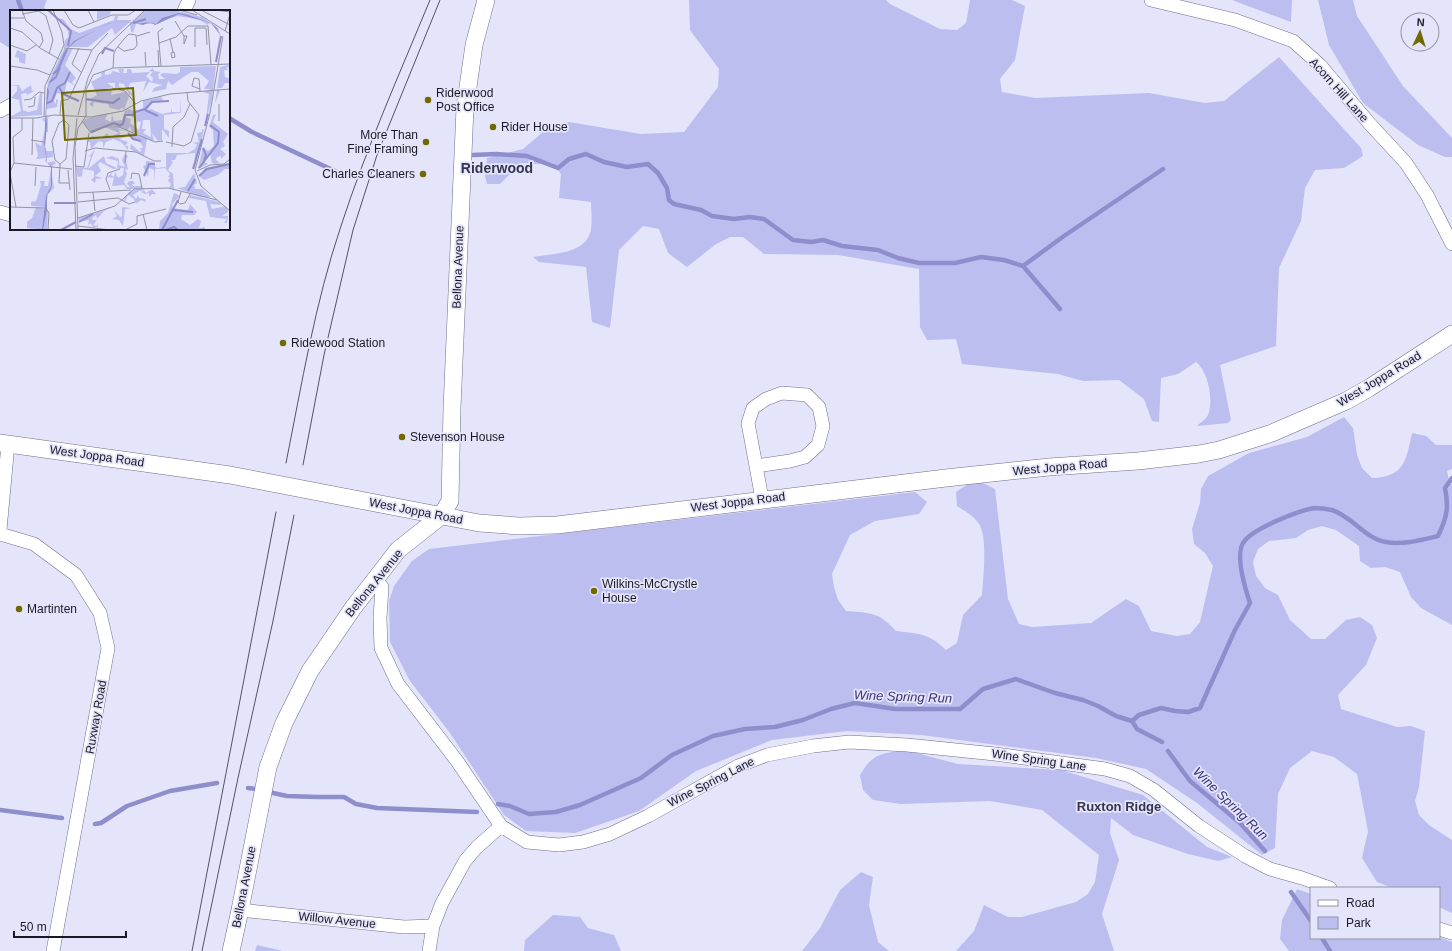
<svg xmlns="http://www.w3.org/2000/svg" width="1452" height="951" font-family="Helvetica,sans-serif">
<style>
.green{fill:#bdbef0}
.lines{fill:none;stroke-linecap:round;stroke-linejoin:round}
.stream{stroke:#8e8ecd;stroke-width:4.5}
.minor-casing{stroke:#6e6e8d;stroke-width:14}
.tertiary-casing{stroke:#6e6e8d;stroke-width:18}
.minor{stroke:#fff;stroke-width:13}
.tertiary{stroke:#fff;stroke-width:17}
.tram{stroke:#535362;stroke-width:1}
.poi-dot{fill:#716800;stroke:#e4e5fa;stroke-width:1.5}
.labels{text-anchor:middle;stroke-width:3.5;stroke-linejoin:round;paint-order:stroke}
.street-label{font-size:12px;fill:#191925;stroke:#e4e5fa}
.poi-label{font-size:12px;fill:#191925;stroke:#e4e5fa;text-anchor:start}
.water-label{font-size:13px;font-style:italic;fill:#39307a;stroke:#e4e5fa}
.neighbourhood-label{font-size:13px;font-weight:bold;fill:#34344f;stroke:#e4e5fa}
.quarter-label{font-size:14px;font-weight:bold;fill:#34344f;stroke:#e4e5fa}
.inset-river{fill:none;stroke:#8e8ecd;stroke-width:2}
.inset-road{fill:none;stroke:#9393a5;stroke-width:1}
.view{fill:#716800;fill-opacity:0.15;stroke:#716800;stroke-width:2}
.inset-edge{fill:none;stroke:#191925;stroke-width:2}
</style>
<rect width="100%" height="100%" fill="#e4e5fa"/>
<path class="green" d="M 0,0 L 47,0 L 44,7 L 46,11 L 11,11 L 11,49 L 0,42 Z
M 689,0 L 886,0 L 890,4 L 940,29 L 957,30 L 966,23 L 970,0 L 1012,0 L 1025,6 L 1015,60 L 1000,79 L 1002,92 L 1035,98 L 1149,93 L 1205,103 L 1224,101 L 1279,57 L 1361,148 L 1363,156 L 1344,168 L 1315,170 L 1305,188 L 1301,221 L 1279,268 L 1276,346 L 1220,365 L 1231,420 L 1228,423 L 1197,426 C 1200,423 1206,419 1208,415 C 1214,400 1208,371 1196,362 L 1178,374 L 1161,378 L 1159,422 L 1152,421 L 1144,399 L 1119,380 L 1083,381 L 1058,374 L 962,364 L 956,339 L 927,340 L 920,327 L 919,269 L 838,255 L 764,254 L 743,237 L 730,237 L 716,244 L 687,267 L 668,253 L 659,229 L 643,226 L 619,250 L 610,328 L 592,322 L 586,267 L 539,262 L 533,257 C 551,254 584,254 590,233 C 593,225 591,210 591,202 L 559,198 L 561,174 L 554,165 L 521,163 L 500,184 L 487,184 L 485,176 L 487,158 L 523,149 L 550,126 L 569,122 L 641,134 L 684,132 L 718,87 L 719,69 L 690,30 Z
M 1232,0 L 1292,0 L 1291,22 Z
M 1318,0 L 1353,0 L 1357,16 L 1403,86 L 1452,138 L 1452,157 L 1445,157 L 1418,145 L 1363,103 L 1329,45 Z
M 1344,417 L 1353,428 L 1357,455 L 1362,468 L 1372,478 C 1405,477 1406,460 1412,433 L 1426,436 L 1436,445 L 1452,445 L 1452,469 L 1447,471 L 1450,484 L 1452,484 L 1452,625 L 1421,608 L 1411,597 L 1400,572 L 1385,567 L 1371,568 L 1360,561 L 1359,546 L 1336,530 L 1322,526 L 1308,530 L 1296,538 L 1269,541 L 1258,549 L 1253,562 L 1256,576 L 1265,588 L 1278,595 L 1290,620 L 1311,639 L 1325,639 L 1346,620 L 1360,617 L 1372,625 L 1377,638 L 1366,665 L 1338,695 L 1341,709 L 1397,727 L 1411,726 L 1425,731 L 1419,787 L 1415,801 L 1419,815 L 1429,825 L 1452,840 L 1452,913 L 1439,907 L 1439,888 L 1392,888 L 1377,882 L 1362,858 L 1368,831 L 1357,774 L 1334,757 L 1312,751 L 1290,768 L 1278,794 L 1275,848 L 1262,855 L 1197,803 L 1146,769 L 1096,758 L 921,735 L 847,731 L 772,740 L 696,771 L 639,811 L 575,833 L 526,831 L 504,815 L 450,733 L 410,681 L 390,642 L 389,601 L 394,586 L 412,561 L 429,549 L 915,492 L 927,502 L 919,514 L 875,521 L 850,535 L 832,574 L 834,587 L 838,600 L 846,611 C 871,613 879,612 896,631 C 919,634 929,633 946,650 L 957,643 L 963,615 L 982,595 C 983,579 988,537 979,524 C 974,516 965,511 957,506 L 956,492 L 968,484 L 981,482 L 995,489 L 1008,599 L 1019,624 L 1032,627 L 1091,623 L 1126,599 L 1139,606 L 1151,631 L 1177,636 L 1190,634 L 1200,622 L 1213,566 L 1205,553 L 1194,544 L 1192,529 L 1200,503 L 1201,489 L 1208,476 L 1249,453 L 1307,437 Z
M 905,750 L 958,764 L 1061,770 L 1143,795 L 1207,847 L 1232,857 L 1218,861 L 1188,854 L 1133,835 L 1111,818 L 1110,833 L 1119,860 L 1102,914 L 1114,951 L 956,951 L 974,931 L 984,905 L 1008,917 L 1022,917 L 1076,902 L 1088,894 L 1095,882 L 1099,855 L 1042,810 L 990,801 L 901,804 L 873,800 L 863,790 L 860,775 C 873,753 881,754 905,750 Z
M 861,872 L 873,877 L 869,905 L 878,942 L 889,951 L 802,951 L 820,928 L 840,890 Z
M 1297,889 L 1311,894 L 1311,938 L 1439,937 L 1452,942 L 1452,951 L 1289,951 L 1280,939 L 1282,920 Z
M 553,915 L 580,917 L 588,928 L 614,935 L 621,951 L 524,951 L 525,940 Z
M 257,945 L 283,951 L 255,951 Z"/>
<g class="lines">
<path class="stream" d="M 18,0 L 22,11
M 229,118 L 252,132 L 337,172
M 473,155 L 496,154 L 527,156 L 558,168 L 569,159 L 586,154 L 604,162 L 627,167 L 648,164 L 658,173 L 667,188 L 669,200 L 674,204 L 701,210 L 712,216 L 734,219 L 750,217 L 764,219 L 793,240 L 811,242 L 823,240 L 842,246 L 878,250 L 898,258 L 919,263 L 955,263 L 981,257 L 1004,260 L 1023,266 L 1060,309
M 1023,266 L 1064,236 L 1163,169
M 1132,721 L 1139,715 L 1161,708 L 1175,711 L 1188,712 L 1200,708 L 1235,630 L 1250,603 C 1245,588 1235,557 1243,543 C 1251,529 1298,511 1314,508 C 1319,508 1327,509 1332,510 C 1352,516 1365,539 1386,542 C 1403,545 1421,540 1438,536 C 1447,517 1449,508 1445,488 L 1452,478
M 1168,751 L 1190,781 L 1240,823 L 1265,851
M 248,788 L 256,789
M 273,793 L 287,796 L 317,797 L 344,797 L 356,804 L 377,808 L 477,812
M 498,804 L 510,806 L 529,814 L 556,812 L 580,805 L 641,778 L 672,755 L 713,736 L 745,729 L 775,727 L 803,720 L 831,709 L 855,703 L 895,709 L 960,709 L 983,689 L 1016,679 L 1055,693 L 1083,700 L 1098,706 L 1116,716 L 1132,721 L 1137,729 L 1162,742
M 0,810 L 62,818
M 95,824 L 101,823 L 127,806 L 170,791 L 217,783
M 1291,892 L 1311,921
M 1322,938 L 1330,951"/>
<defs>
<path id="minor" d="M 1151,0 L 1235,20 L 1293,41 L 1320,65 L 1369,123 L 1406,163 L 1427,195 L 1452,244
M 184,11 L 189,0
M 0,111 L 11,105
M 0,212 L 11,215
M 756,466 L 790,461 L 805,457 L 818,445 L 823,426 L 819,407 L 807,395 L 782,393 L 766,399 L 753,408 L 748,423 L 756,466 L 762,499
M 0,530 L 8,444
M 0,534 L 34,544 L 76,575 L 100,613 L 108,648 L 53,951
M 375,579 L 382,587 L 380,618 L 381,648 L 398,684 L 457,761 L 501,826 L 527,842 L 559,845 L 583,842 L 610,834 L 648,816 L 738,766 L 767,755 L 813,746 L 849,742 L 907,745 L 995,754 L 1105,769 L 1130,776 L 1154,790 L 1199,826 L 1245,856 L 1270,869 L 1302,878 L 1330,888
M 240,910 L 404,927 L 433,926
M 1439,929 L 1452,933
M 429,951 L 433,926 L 442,903 L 465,861 L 477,847 L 501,826"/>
<path id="tertiary" d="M 0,443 L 230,475 L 479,523 L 519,526 L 557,525 L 946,478 L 1049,467 L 1138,461 L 1199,454 L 1219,450 L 1272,433 L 1346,401 L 1369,388 L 1452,334
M 231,951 L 240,910 L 268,767 L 284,723 L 310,671 L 353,608 L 398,550 L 441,516 L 450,501 L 452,408 L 465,108 L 474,45 L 486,0"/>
</defs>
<use href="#minor" class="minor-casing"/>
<use href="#tertiary" class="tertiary-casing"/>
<use href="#minor" class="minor"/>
<use href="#tertiary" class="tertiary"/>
<path class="tram" d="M 286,463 C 302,383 315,303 341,226 C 366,149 399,75 430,0
M 303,465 L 324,355 L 353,230 L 377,155 L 440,0
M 192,951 L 276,512
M 202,951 L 238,778 L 273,621 L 294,515"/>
</g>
<g class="poi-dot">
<circle cx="428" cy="100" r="4"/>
<circle cx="493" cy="127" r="4"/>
<circle cx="426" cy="142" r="4"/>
<circle cx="423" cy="174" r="4"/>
<circle cx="283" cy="343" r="4"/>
<circle cx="402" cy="437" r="4"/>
<circle cx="594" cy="591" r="4"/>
<circle cx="19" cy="609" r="4"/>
</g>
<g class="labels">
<g class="street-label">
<text transform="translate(1339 90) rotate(48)" y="4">Acorn Hill Lane</text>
<text transform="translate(458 267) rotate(-88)" y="4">Bellona Avenue</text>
<text transform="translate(1379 379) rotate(-31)" y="4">West Joppa Road</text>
<text transform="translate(97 456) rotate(8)" y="4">West Joppa Road</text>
<text transform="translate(1060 467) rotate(-5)" y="4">West Joppa Road</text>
<text transform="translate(738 502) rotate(-7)" y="4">West Joppa Road</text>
<text transform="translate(416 511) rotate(11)" y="4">West Joppa Road</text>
<text transform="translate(374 583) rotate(-51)" y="4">Bellona Avenue</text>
<text transform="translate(96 717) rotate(-80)" y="4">Ruxway Road</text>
<text transform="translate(1039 760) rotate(8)" y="4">Wine Spring Lane</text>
<text transform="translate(711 782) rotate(-27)" y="4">Wine Spring Lane</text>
<text transform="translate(244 887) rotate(-79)" y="4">Bellona Avenue</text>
<text transform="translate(337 920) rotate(6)" y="4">Willow Avenue</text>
</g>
<g class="poi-label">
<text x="436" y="97">Riderwood<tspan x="436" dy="14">Post Office</tspan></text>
<text x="501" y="131">Rider House</text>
<text x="418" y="139" text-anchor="end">More Than<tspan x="418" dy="14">Fine Framing</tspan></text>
<text x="415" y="178" text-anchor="end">Charles Cleaners</text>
<text x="291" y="347">Ridewood Station</text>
<text x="410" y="441">Stevenson House</text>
<text x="602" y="588">Wilkins-McCrystle<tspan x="602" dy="14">House</tspan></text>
<text x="27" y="613">Martinten</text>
</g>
<g class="water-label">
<text transform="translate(903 696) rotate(2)" y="5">Wine Spring Run</text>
<text transform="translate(1231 803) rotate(44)" y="5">Wine Spring Run</text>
</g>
<g class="neighbourhood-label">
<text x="1119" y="811">Ruxton Ridge</text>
</g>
<g class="quarter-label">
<text x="497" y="173">Riderwood</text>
</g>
</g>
<g transform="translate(10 10)">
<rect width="220" height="220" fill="#e4e5fa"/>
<path d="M 87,0 L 101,0 L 100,5 L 87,10 ZM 133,0 L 105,25 L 102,18 L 78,37 L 54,37 L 55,30 L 59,27 L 57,18 L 47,8 L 53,9 L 61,19 L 69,23 L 104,10 L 105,6 L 108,6 L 107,10 L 122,10 ZM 136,0 L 163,0 L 192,7 L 208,18 L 211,26 L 206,17 L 199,13 L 198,15 L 190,10 L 168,6 L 154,10 L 148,14 L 126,14 L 123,23 L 121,22 L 120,14 ZM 63,38 L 55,55 L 66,68 L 62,72 L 65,76 L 57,71 L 54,85 L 47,83 L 44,91 L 46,94 L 46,89 L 48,90 L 47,97 L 37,99 L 35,106 L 38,72 L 54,39 ZM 7,40 L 16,44 L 15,54 L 9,52 L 9,48 L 5,47 ZM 218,55 L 220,58 L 216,57 L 218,60 L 214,60 L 215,67 L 220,69 L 220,73 L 215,73 L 212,78 L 207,78 L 210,81 L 205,93 L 210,57 ZM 206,56 L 202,88 L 195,116 L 199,84 L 193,82 L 201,79 L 194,79 L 199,71 L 188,62 L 181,62 L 162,75 L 158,71 L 156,79 L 142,82 L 144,78 L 152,75 L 139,72 L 133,82 L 136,71 L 120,73 L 118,80 L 124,86 L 119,84 L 114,74 L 109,73 L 109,76 L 115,80 L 105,78 L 105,73 L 97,73 L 103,77 L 94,79 L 102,80 L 101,85 L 115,82 L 119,86 L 114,100 L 112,97 L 110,100 L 100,98 L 98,94 L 89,93 L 84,92 L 83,97 L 79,94 L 82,91 L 76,91 L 87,85 L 81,72 L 92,66 L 91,63 L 95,61 L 95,65 L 101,64 L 102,61 L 99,60 L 110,63 L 108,59 L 114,59 L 113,63 L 117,63 L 117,59 L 121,59 L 122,63 L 140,62 L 136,66 L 142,72 L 143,68 L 140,65 L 143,62 L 139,61 L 143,58 L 144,61 L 151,62 L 148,64 L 149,69 L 155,69 L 150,65 L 153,63 L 167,64 L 170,62 L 170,57 ZM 0,75 L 9,75 L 12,81 L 21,75 L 22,81 L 26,80 L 17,85 L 16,83 L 11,84 L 13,100 L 18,102 L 27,100 L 30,83 L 32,83 L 32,105 L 0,107 L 11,101 L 9,90 L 1,88 L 7,81 L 7,76 ZM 151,87 L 154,92 L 143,92 L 137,101 L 141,99 L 152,104 L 161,102 L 161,98 L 162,102 L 170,102 L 171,88 L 171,101 L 170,103 L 154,105 L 154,119 L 159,121 L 159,128 L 152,119 L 152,130 L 148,131 L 142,123 L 144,131 L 137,129 L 134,146 L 120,139 L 121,134 L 130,142 L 132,140 L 129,138 L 132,138 L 133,137 L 130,132 L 120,128 L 119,123 L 133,126 L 122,122 L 120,116 L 117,121 L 111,117 L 96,116 L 81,122 L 73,112 L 75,109 L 98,104 L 95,109 L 101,112 L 102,104 L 104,111 L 112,110 L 115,101 L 119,99 L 126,102 L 133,98 L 133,91 ZM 119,105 L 126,109 L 127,114 L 128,111 L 131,112 L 129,120 L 120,113 L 121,109 L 115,107 ZM 133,110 L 140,110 L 141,127 L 133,123 L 136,119 L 132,119 ZM 206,104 L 203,112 L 218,124 L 213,132 L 215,136 L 210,139 L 216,144 L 211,149 L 211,146 L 207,147 L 206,150 L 210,153 L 205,154 L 202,153 L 200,144 L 194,152 L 198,154 L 188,159 L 193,137 L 198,141 L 204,136 L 203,120 L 199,117 L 203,105 ZM 41,106 L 38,108 L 38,122 L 36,122 L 34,137 L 36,141 L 43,141 L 43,147 L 37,148 L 37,153 L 44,151 L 46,153 L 41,157 L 35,151 L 36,148 L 26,149 L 28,145 L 25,132 L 31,136 L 35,120 L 35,112 L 32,109 ZM 97,118 L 107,118 L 115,121 L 109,120 L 110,126 L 116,127 L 109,129 L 118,132 L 115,136 L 118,136 L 118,140 L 111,132 L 103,129 L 96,132 L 93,138 L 93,132 L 89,131 L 81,139 L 80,132 L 76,132 L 82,126 L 91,129 L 97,123 L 100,127 L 109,123 ZM 192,119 L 194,120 L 184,160 L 185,143 L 167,145 L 165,150 L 161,150 L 163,152 L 158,160 L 163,164 L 164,179 L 159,178 L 161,174 L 158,171 L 160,167 L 158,167 L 160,164 L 155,158 L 145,159 L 145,172 L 144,160 L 139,158 L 138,167 L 133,156 L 136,155 L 136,151 L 144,152 L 146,158 L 156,157 L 156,143 L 178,143 L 185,139 L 187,134 L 182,133 L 189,132 L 187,123 L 192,122 ZM 85,139 L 78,159 L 94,146 L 96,153 L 107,158 L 108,151 L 96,148 L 102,146 L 109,149 L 109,155 L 115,157 L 112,150 L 115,144 L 118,146 L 116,150 L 118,160 L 115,159 L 117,164 L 114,172 L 117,177 L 120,177 L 117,174 L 119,171 L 123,171 L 125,174 L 122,174 L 123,176 L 131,176 L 136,183 L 142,179 L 146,184 L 142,184 L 139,187 L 139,183 L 135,184 L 131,182 L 134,180 L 129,181 L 123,185 L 126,189 L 128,185 L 129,188 L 135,189 L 136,192 L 131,190 L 126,194 L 124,189 L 118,185 L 115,192 L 114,189 L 119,182 L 127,179 L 117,179 L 114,175 L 102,176 L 104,168 L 97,167 L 102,162 L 101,165 L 104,167 L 105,162 L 108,168 L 113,165 L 114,158 L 103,159 L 90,152 L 88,155 L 91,161 L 85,166 L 93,168 L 86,169 L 85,173 L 81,170 L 84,167 L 84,161 L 73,159 L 72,166 L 68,167 L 69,174 L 66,157 L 77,158 L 81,147 L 76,145 L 80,146 ZM 219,153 L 220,159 L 215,159 L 208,165 L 194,170 L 189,166 L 195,158 ZM 41,159 L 44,178 L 38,184 L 36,197 L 21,196 L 21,192 L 26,191 L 31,175 L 30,171 L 35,171 L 34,176 L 38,176 ZM 184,163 L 187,173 L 184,175 L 185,179 L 192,179 L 201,187 L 191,187 L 167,178 L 175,177 ZM 164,183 L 169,185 L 169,187 L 162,194 L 163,198 L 178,200 L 180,194 L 187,202 L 184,205 L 172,205 L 171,209 L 180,215 L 188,209 L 191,211 L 189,218 L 195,217 L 195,220 L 149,220 L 150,211 L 158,203 ZM 180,185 L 210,192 L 211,195 L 200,194 L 202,199 L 216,196 L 218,202 L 212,206 L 218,206 L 217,213 L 214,213 L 217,209 L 200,207 L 196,191 L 179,188 ZM 26,197 L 36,199 L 38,202 L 37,220 L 17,218 L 17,212 L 22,208 ZM 112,197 L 121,198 L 115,199 L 113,216 L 109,210 L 102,209 L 107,206 L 104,200 L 110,207 L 112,206 ZM 101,198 L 94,201 L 87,209 L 86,205 L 83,207 L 82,210 L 87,210 L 83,215 L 87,216 L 87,212 L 88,217 L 83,217 L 81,213 L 78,215 L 79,210 L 69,212 L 69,208 Z" fill="#bdbef0" fill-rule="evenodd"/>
<path d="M 169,3 L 178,5 L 201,13 L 206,17 L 211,26 L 201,13 L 169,4 L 145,15 L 140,12 L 133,15 L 112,11 L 99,13 L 66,31 L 55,41 L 38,78 L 39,82 L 36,100 L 37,115 L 35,136 L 36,141 L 37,151 L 42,157 L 42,175 L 40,181 L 37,185 L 37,199 L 33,220 L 32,220 L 36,186 L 41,176 L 41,157 L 37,151 L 34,134 L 37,79 L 54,42 L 64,31 L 100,13 L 111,11 L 126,14 L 140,12 L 146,14 L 152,8 Z" fill="#8e8ecd"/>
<path class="inset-river" d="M 38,0 L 61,21 L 58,36M 123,13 L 136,9M 92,44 L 95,38 L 104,41M 206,52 L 211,26M 43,64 L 48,60 L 57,39M 40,72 L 46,67 L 50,57M 49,77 L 53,84 L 69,91M 76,89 L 103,93 L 110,88M 37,93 L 42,91 L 47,78 L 55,73 L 60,62M 135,100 L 148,106M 110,115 L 113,114 L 115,105 L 124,105 L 125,102 L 135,99 L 142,92 L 159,91M 195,116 L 198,104M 81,122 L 104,113 L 111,116M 118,123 L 123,129 L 131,131M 193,138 L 196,145 L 194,151M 189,158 L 208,133 L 209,122 L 200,115M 183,159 L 192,129M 134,166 L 139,154 L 145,154M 189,166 L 197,159 L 220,154M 178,181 L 185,169M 44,193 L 66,193M 163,200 L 183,202M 69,212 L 83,204M 51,220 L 66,212M 152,220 L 168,190M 156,220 L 164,217 L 168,220"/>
<path class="inset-road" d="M 12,0 L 16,11 L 31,23 L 33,31 L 29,38M 54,0 L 63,15 L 69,18 L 102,5 L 118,5 L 126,0M 78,0 L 84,12M 169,0 L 187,5M 182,0 L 220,24M 191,0 L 220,15M 205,0 L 220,2M 12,4 L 29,1 L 36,6 L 43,30 L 39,44M 0,8 L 14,8M 165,11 L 174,26 L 177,26 L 174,34 L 174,26M 0,18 L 12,22 L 30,38 L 49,49M 215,21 L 220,4M 127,26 L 140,22M 213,26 L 200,103 L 185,160 L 191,176 L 220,201M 160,29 L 163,42M 149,33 L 166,27 L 178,16 L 198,16 L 201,55M 0,35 L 17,41 L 26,35M 185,37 L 185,18 L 196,18 L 197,35M 54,38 L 82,40M 69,38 L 62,54 L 72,63M 148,40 L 149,57M 135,42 L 136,57M 164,42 L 165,47 L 162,48 L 161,43 ZM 0,56 L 27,60 L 40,65M 151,56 L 148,22 L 153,18M 103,58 L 104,43 L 106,39 L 114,29 L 119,24 L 126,25 L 127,35 L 124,39 L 114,41 L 108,37M 102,78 L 115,81 L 126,94M 190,79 L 182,76 L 184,68 L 189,69 L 190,81M 14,90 L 21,89 L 29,82 L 34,83M 209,94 L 209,111M 18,97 L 24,96 L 25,87M 50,105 L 51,91 L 59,89 L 82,40 L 98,23M 68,105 L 78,68 L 89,44 L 135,0M 34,107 L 35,76 L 54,35 L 52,22 L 43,0M 0,108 L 26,108 L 44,105 L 81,107 L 113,101 L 131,91 L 160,84 L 220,79M 72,111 L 81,123 L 94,117 L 109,117 L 145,132 L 153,131M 21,130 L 34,132M 156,132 L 174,136 L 181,132 L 189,105 L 178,91 L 177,82M 162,137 L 163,117 L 174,107 L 180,94M 75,141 L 85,138 L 126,142 L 144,151 L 151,151M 22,145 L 23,108M 4,153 L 62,159M 115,153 L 116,141M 50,154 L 56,149 L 59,115 L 54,110M 50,154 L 45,150 L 42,131 L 49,113 L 54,110M 50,154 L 49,173 L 59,173M 65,156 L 74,157 L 79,123M 58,160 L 60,180M 187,161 L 200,155 L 214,154 L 220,149M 0,162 L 4,153 L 3,127 L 12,120 L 12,108M 0,163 L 6,197M 121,169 L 122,163 L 129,164 L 132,178M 25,176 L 26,157M 100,180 L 96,169 L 98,163 L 110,159M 83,182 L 85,201M 171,182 L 168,192 L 170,194 L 175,193 L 180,184M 68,183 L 121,180M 68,192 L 108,188 L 119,194 L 125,192M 0,197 L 36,198 L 39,203 L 38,220M 133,204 L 137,220M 68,208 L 105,196 L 124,179 L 158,178 L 207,190M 68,216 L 100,220M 66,220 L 63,148 L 67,108M 68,220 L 65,137 L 68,118 L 76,106 L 76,80 L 83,65 L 103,58 L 220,54M 115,220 L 127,214 L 127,206 L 156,199"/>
<path class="view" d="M 123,78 L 126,125 L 55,130 L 52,83 Z"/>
<rect width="220" height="220" class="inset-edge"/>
</g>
<rect x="1310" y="887" width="130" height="52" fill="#e4e5fa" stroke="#9393a5"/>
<rect x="1318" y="900" width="20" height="6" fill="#ffffff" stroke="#9393a5"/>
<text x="1346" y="907" font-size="12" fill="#191925">Road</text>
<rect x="1318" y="917" width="20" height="12" fill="#bdbef0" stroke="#9393a5"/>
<text x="1346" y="927" font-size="12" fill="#191925">Park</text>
<g transform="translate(1420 32) rotate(4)"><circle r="19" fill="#e4e5fa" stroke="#9393a5"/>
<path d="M0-3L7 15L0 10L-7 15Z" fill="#716800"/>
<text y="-6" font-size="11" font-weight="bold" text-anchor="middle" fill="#191925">N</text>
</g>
<path d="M14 931v6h112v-6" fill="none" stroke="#191925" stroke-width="2"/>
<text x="20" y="931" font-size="12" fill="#191925" stroke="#e4e5fa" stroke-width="3" paint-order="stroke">50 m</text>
</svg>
